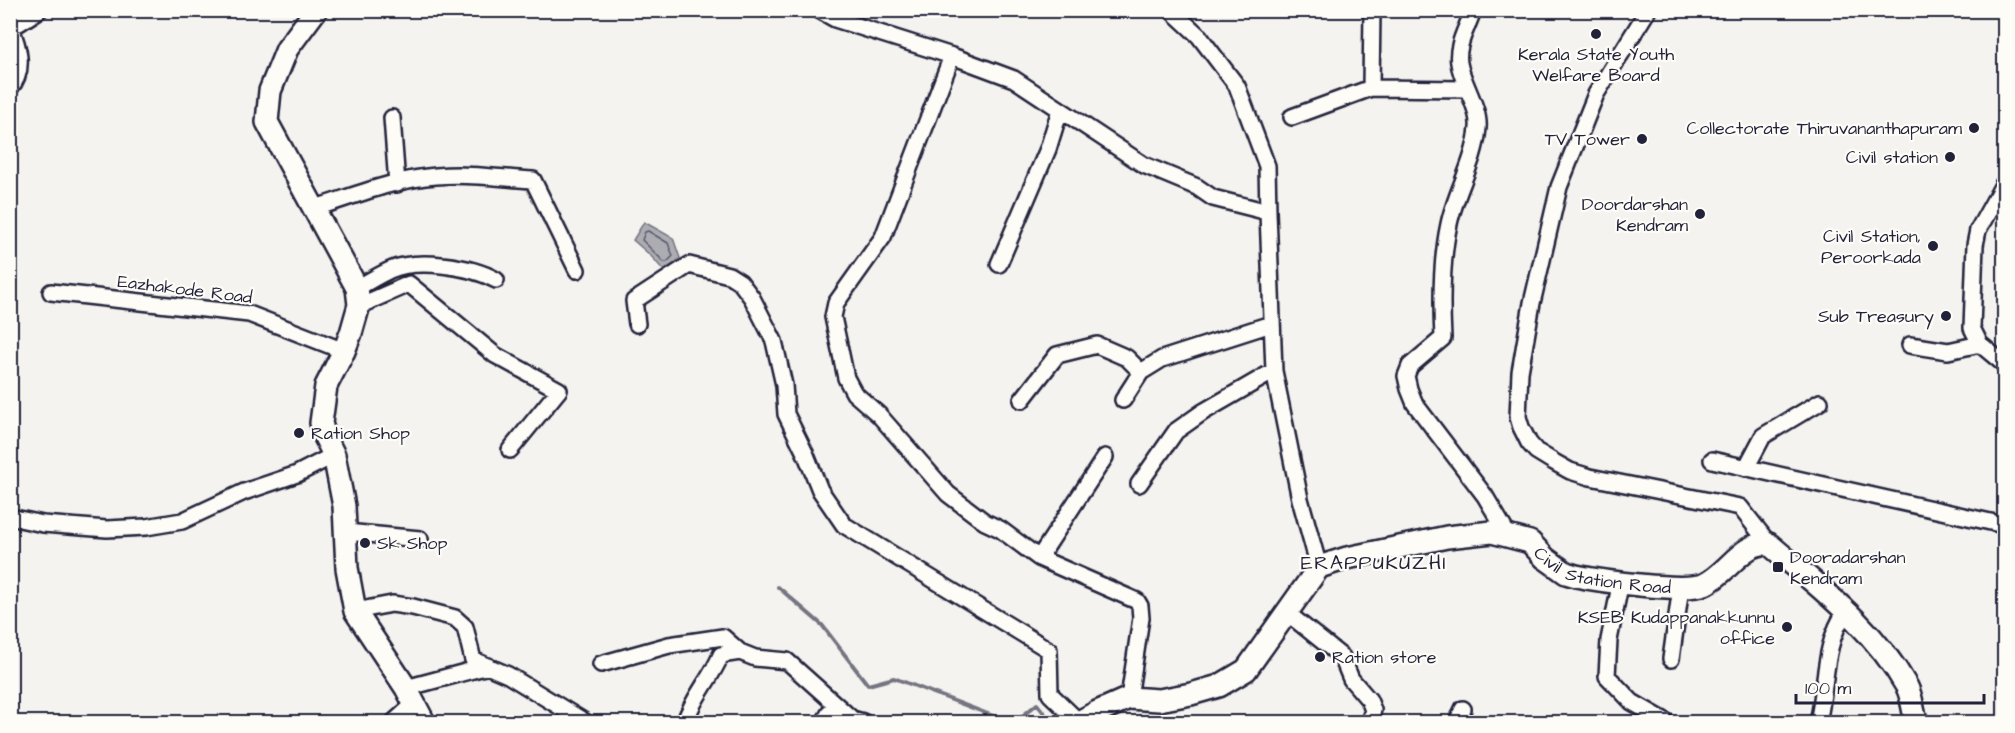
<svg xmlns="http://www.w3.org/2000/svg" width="2015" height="733" font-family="'Architects Daughter',sans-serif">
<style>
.water{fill:#acacb2;stroke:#757582;stroke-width:1.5}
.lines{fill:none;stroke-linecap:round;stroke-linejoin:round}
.shore{stroke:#59596b;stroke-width:1.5}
.stream{stroke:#757582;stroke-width:4}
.street-casing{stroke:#22223b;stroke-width:20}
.secondary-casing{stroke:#22223b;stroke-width:26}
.street{stroke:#fdfcf7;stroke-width:15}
.secondary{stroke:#fdfcf7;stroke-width:21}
.poi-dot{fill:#22223b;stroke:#fdfcf7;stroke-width:2}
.labels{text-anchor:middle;stroke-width:4.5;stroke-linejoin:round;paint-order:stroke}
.poi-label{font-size:18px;fill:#22223b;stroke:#fdfcf7;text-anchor:end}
.street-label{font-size:18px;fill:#22223b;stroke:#fdfcf7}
.neighbourhood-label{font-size:20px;letter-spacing:1.5px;fill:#22223b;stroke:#fdfcf7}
</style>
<rect width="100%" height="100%" fill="#f4f3ef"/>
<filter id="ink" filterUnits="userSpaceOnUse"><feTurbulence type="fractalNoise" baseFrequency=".0167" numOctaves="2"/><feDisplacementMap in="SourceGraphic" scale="12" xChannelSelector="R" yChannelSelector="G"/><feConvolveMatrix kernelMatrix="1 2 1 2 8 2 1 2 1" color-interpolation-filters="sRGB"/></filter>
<g filter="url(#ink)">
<path class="water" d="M 644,222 L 673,238 L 680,258 L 666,273 L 650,255 L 633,240 Z"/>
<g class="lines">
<path class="shore" d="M 648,231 L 668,243 L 673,256 L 667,262 L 664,262 L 642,240 L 645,232 Z"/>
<path class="stream" d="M 778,587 L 822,625 L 868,685 L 894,678 L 1009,722
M 1015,722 L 1037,704 L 1051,722"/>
<defs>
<path id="street" d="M 819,10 L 835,19 L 952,56 L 1014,79 L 1144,165 L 1197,187 L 1213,198 L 1268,212 L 1274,371 L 1300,499 L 1319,567
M 1171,10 L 1199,36 L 1237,86 L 1267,166 L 1268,212
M 1473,10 C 1468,27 1456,44 1459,63 C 1462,83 1480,108 1478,128 C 1475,162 1456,191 1449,224 C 1441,261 1441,300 1443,338 L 1410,366 L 1406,376 L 1409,389 L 1415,404 L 1485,496 L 1508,535
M 1648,10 L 1596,94 L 1559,187 L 1532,303 L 1520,372 L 1518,417 L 1521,427 L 1529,443 L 1536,451 L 1554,462 L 1570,471 L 1590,477 L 1740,507 L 1769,544
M 10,23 L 19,23 L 39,10
M 10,26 C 18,45 26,70 10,88
M 952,56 L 883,237 L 836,303 L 833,317 L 846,378 L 854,393 L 879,415 L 948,494 L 985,522 L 1000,529 L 1039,558 L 1137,601 L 1140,606 L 1141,618 L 1129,698
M 1371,88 L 1372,10
M 1292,117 L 1371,88 L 1467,89
M 392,118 L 397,184
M 2004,183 L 1978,230 L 1975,245 L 1972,328 L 1980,344 L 2004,364
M 315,208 C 354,196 395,179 436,176 C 468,173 501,178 533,180 L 577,270
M 999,264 L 1048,149 L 1060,110
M 357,288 C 368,282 379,275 390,270 C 417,258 471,266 496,280
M 51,292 L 249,314 L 344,351
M 359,305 L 368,302 L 409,284 L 495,355 L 559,390 L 510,450
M 637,324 L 634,301 L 689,265 L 729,275 L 740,282 L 752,298 L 774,341 L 784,385 L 786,414 L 806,455 L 820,490 L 844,525 L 1049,650 L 1050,694 L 1079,722
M 1910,345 L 1948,351 L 1980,344
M 1022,400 L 1057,355 L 1097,345 L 1127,358 L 1141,372
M 1123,400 L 1141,372 L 1162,359 L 1271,324
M 1712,460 L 2004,525
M 1746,468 L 1763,436 L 1820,402
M 1139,484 L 1176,431 L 1203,412 L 1274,371
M 10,517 L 43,524 L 107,529 L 146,527 L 182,521 L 244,492 L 297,474 L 334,455
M 346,532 L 420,539
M 1039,558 L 1105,457
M 1621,581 L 1609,640 L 1607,676 L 1632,702 L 1667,722
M 355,611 L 392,604 L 413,607 L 455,618 L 465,627 L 473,660 L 508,675 L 585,722
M 1286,612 L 1342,657 L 1351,679 L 1369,700 L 1373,710 L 1369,722
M 1671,659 L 1681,587
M 601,664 L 669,645 L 723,637 L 740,652
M 406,688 L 488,666
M 394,722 L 414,704
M 685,722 C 693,697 711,679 721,655 L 740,652 L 755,658 L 787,661 L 852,719 L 863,722
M 824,722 L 835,704
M 1457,722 L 1463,709
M 1818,722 C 1827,685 1823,644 1846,611"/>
<g id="secondary">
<path d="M 316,10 L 287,49 L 270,91 L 267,122 L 357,288 L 359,305 L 351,333 L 344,351 L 326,386 L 321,423 L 325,437 L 334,455 L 344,506 L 347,568 L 355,611 L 406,688 L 424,722"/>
<path id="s1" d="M 1079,722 L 1097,712 L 1129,698 L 1159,700 L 1191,694 L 1219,686 L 1246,670 L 1319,567 L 1347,558 L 1447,537 L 1492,532 L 1530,542 L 1545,558 L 1566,573 L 1576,576 C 1600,581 1685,593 1705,584 C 1728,573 1743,541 1769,544 C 1819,587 1874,628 1907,687 C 1913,699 1912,711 1917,722"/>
</g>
</defs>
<use href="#street" class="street-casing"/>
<use href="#secondary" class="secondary-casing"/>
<use href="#street" class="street"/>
<use href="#secondary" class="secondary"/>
</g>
</g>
<g class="poi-dot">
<circle cx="1596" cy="34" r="6"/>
<circle cx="1974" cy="128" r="6"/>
<circle cx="1642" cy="139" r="6"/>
<circle cx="1950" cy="157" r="6"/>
<circle cx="1700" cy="214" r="6"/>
<circle cx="1933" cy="246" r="6"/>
<circle cx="1946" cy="316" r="6"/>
<circle cx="299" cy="433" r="6"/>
<circle cx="365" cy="543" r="6"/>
<rect x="1772" y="561" width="12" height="12" rx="3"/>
<circle cx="1787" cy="627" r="6"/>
<circle cx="1320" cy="657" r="6"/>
</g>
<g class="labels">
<g class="poi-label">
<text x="1596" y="60" text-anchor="middle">Kerala State Youth<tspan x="1596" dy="21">Welfare Board</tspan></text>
<text x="1962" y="134">Collectorate Thiruvananthapuram</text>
<text x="1630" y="145">TV Tower</text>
<text x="1938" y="163">Civil station</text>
<text x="1688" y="210">Doordarshan<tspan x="1688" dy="21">Kendram</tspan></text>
<text x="1921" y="242">Civil Station,<tspan x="1921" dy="21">Peroorkada</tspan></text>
<text x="1934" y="322">Sub Treasury</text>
<text x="311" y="439" text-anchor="start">Ration Shop</text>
<text x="377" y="549" text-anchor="start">Sk Shop</text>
<text x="1790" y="563" text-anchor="start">Dooradarshan<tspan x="1790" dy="21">Kendram</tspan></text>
<text x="1775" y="623">KSEB Kudappanakkunnu<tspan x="1775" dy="21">office</tspan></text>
<text x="1332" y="663" text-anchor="start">Ration store</text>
</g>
<g class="street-label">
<text transform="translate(185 289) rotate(7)" y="6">Eazhakode Road</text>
<text dy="6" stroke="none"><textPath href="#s1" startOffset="603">Civil Station Road</textPath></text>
</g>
<g class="neighbourhood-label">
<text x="1374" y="569">ERAPPUKUZHI</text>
</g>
</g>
<rect width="2015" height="733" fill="none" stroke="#fdfcf7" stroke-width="36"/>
<rect x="18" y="18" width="1979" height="697" fill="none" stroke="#22223b" stroke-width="2" filter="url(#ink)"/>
<path d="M1796 694v9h188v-9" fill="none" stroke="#22223b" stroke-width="3"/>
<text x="1805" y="694" font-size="18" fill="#22223b" stroke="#fdfcf7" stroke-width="4.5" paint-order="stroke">100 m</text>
</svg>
